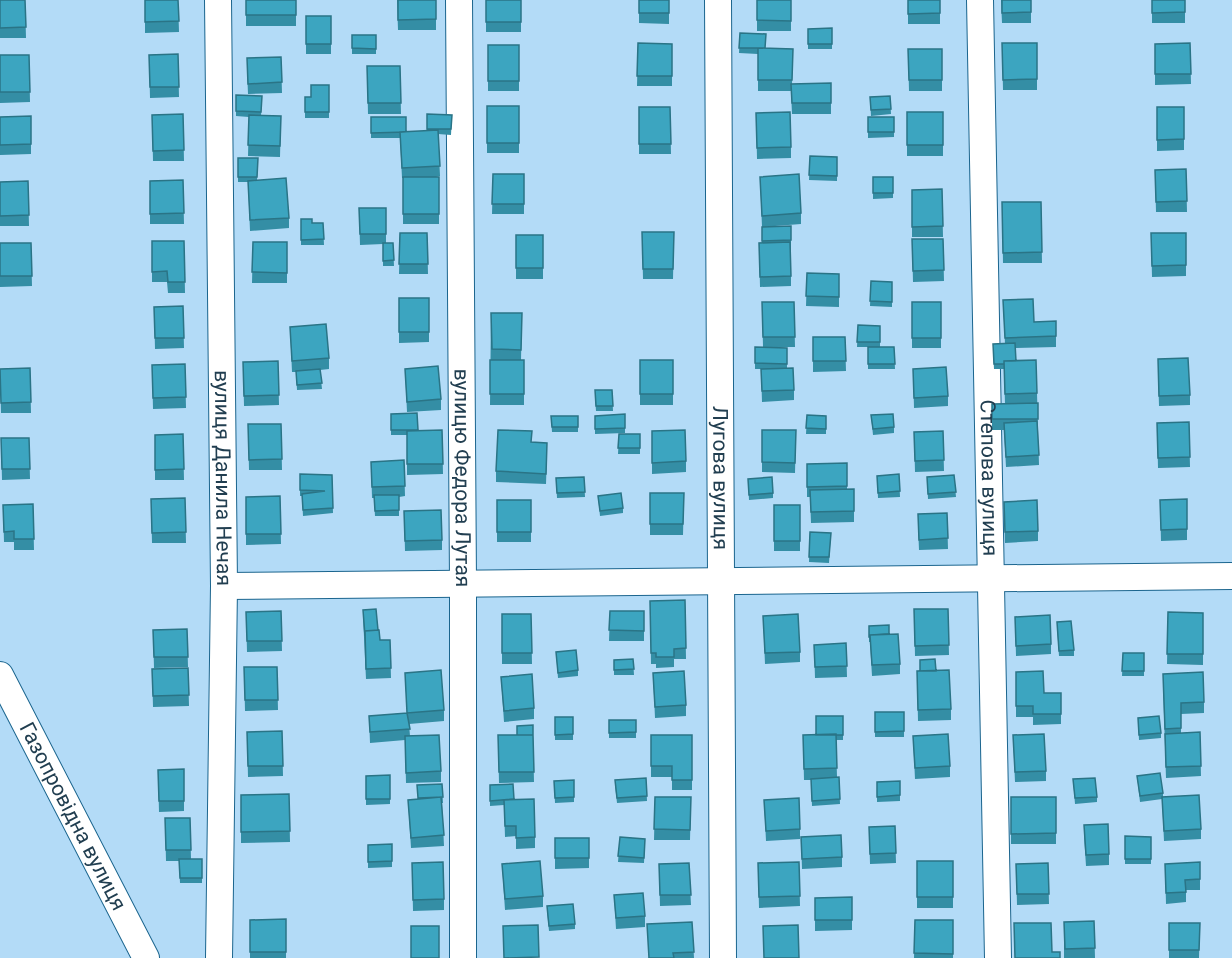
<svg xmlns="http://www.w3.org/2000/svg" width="1232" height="958" font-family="Roboto,sans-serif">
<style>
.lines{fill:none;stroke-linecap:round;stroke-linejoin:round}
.minor-casing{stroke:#1b658e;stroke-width:28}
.minor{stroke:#fff;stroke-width:26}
.wall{fill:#348ea5}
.building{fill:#3ca5c0;stroke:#2a7486;stroke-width:1.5}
.labels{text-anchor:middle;stroke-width:4.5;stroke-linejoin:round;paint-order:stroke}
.street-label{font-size:21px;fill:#213e50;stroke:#cbe6f9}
</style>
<rect width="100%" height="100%" fill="#b3dbf7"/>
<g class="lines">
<defs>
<g id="minor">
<path id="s1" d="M 218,0 L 224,586 L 219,958"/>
<path id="s2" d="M 459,0 L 463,583 L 463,958"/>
<path id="s3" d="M 718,0 L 723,958"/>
<path id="s4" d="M 980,0 L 998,958"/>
<path d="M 224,586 L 1232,576"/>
<path id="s5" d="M 0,675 L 146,958"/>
</g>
</defs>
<use href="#minor" class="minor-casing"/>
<use href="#minor" class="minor"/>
</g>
<path class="wall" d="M 0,0 L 25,0 L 26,38 L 0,38 Z
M 145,0 L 178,0 L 179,32 L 145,33 Z
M 246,0 L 296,0 L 296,26 L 246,26 Z
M 397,0 L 436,0 L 436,30 L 398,30 Z
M 486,0 L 521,0 L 521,32 L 486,32 Z
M 639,0 L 669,0 L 669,24 L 639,23 Z
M 757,0 L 791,0 L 791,31 L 757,31 Z
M 908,0 L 940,0 L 940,24 L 908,24 Z
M 1001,0 L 1031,0 L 1031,23 L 1002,23 Z
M 1152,0 L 1185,0 L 1185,23 L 1152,23 Z
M 306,16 L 331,16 L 331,54 L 306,54 Z
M 832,28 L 832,49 L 808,49 L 808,29 Z
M 740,33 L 766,48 L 793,49 L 792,84 L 831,83 L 831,114 L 792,114 L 791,91 L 758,91 L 758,54 L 739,53 Z
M 352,35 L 376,35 L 376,54 L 352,54 Z
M 638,43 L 672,44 L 672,86 L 637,86 Z
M 1002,43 L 1037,43 L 1037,90 L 1003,90 Z
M 1190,43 L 1191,84 L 1155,85 L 1155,44 Z
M 488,45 L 519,45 L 519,91 L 488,91 Z
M 908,49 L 942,49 L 942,91 L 909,91 Z
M 178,54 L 179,97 L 150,98 L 149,55 Z
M 0,55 L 29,55 L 30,102 L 0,103 Z
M 281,57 L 282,93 L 248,94 L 247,69 Z
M 367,66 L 400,66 L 401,114 L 368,114 Z
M 329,85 L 329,118 L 305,118 L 305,97 L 311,97 Z
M 236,95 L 262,96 L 261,116 L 281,116 L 280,157 L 248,156 L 249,117 L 236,116 Z
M 890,96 L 891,114 L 871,116 L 870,97 Z
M 487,106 L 519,106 L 519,153 L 487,153 Z
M 639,107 L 670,107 L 671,154 L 639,154 Z
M 1157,107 L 1184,107 L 1184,150 L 1157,151 Z
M 907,112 L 943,112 L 943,156 L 907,156 Z
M 756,113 L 791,147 L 791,158 L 757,159 Z
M 183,114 L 184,161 L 153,161 L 152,115 Z
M 427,114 L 452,115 L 451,135 L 438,134 L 440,176 L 436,177 L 439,177 L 439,224 L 403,224 L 403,178 L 402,178 L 400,138 L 371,138 L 371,117 L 406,132 L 427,131 Z
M 31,116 L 31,154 L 0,155 L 0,117 Z
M 868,117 L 894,117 L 894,137 L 868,138 Z
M 810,156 L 837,157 L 837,181 L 809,180 Z
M 238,158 L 258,158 L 257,180 L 289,218 L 289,228 L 250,231 L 248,182 L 238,182 Z
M 1186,169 L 1187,212 L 1156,212 L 1155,170 Z
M 493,174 L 524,174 L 524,214 L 492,214 Z
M 760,177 L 801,213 L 801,224 L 762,227 Z
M 873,177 L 893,177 L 893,198 L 873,199 Z
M 183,180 L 184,224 L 150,224 L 150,181 Z
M 28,181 L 29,226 L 0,226 L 0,182 Z
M 942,189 L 943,237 L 912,237 L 912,190 Z
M 1002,202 L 1041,202 L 1042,263 L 1003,263 Z
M 359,208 L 386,208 L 386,243 L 393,243 L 394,266 L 383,266 L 383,244 L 360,245 Z
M 301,219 L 312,223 L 323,223 L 324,245 L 301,245 Z
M 791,226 L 791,286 L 760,287 L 759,243 L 762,243 L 762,227 Z
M 642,232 L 674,232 L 673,279 L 643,279 Z
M 400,233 L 427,233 L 428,274 L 399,274 Z
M 1151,233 L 1186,233 L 1186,276 L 1152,277 Z
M 516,235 L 543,235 L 543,279 L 516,279 Z
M 912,239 L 943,239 L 944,281 L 913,282 Z
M 152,241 L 184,241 L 185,293 L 168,293 L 167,282 L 152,282 Z
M 253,242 L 287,242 L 287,283 L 252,283 Z
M 0,243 L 31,243 L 32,286 L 0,287 Z
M 807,273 L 839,274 L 839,307 L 806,306 Z
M 871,281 L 892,282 L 892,307 L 870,306 Z
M 399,298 L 429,298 L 429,342 L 399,343 Z
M 1003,300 L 1034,322 L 1056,321 L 1056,347 L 1015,348 L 1016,361 L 1037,393 L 1039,465 L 1006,467 L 1004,430 L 992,430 L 992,404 L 1005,404 L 1004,369 L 994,369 L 993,350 L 1005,344 Z
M 762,302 L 794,302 L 795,347 L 771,347 L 787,348 L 787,368 L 794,390 L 794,400 L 762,402 L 761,369 L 769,369 L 755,369 L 755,347 L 763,347 Z
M 912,302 L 941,302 L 941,348 L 912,348 Z
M 183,306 L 184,348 L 155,349 L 154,307 Z
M 491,313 L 522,313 L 521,360 L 524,360 L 524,405 L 490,405 Z
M 858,325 L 880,326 L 880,347 L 894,347 L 895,369 L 868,369 L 868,347 L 857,347 Z
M 290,327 L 329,358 L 329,369 L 320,370 L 322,389 L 297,390 L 296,372 L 292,372 Z
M 813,337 L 845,337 L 846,371 L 813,372 Z
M 640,360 L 673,360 L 673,405 L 640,405 Z
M 278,361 L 279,405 L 244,406 L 243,362 Z
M 185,364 L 186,408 L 153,409 L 152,365 Z
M 30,368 L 31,413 L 1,413 L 0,369 Z
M 405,369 L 441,399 L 441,410 L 407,412 Z
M 913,369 L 948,396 L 948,406 L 914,408 Z
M 1158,370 L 1190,395 L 1190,405 L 1159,406 Z
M 612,390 L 613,411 L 596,411 L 595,396 Z
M 391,414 L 418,430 L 418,431 L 442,430 L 443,474 L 407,475 L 407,435 L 391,435 Z
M 625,414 L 625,433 L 595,434 L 595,416 Z
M 807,415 L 826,416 L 826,434 L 806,434 Z
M 871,415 L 894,427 L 894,433 L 873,435 Z
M 551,416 L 578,416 L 578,432 L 552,432 Z
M 1189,422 L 1190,467 L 1158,468 L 1157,423 Z
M 248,424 L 281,424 L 282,470 L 249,470 Z
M 762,430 L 796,430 L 795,473 L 762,472 Z
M 652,431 L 686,461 L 686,472 L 652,474 Z
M 943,431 L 944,471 L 915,472 L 914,432 Z
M 183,434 L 184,480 L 155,480 L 155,435 Z
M 619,434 L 640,434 L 640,454 L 618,454 Z
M 1,438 L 29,438 L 30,479 L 2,480 Z
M 532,442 L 547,453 L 546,484 L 496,482 L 496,471 Z
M 404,460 L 405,496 L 399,497 L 399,516 L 375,516 L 374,498 L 372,498 L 371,462 Z
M 847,463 L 847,489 L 854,489 L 854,522 L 811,523 L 810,497 L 807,497 L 807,464 Z
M 300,474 L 332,475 L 333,513 L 303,516 L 302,496 L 300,496 Z
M 899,474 L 900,497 L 878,498 L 877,476 Z
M 954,475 L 956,497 L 928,499 L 927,477 Z
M 584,477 L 585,497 L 557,498 L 556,478 Z
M 748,479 L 773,493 L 773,498 L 749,500 Z
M 650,493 L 684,493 L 683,535 L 650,535 Z
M 280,496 L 281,544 L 246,545 L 246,497 Z
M 598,496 L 623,508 L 623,513 L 600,516 Z
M 185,498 L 186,543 L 152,543 L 151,499 Z
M 1187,499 L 1187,540 L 1161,541 L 1160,500 Z
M 497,500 L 531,500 L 531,542 L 497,542 Z
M 1004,502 L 1038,531 L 1038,541 L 1005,543 Z
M 33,504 L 34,550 L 14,550 L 14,542 L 4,542 L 3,505 Z
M 774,505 L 800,505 L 800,551 L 774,551 Z
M 404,511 L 442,540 L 442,550 L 405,551 Z
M 947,513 L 948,549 L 919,550 L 918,525 Z
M 810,532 L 831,533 L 829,563 L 809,562 Z
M 685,600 L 686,659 L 674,659 L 674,667 L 656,668 L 656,664 L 651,664 L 650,601 Z
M 914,609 L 948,609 L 949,655 L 915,656 Z
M 281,611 L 282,651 L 247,652 L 246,612 Z
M 610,611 L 644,611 L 644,641 L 609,641 Z
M 1168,612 L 1203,613 L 1203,665 L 1167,664 Z
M 502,614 L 531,614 L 532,664 L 502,664 Z
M 363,616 L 380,640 L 390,640 L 391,678 L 366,679 Z
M 763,616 L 800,652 L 800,662 L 765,664 Z
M 1015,617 L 1051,644 L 1051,654 L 1016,656 Z
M 869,626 L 889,634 L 900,664 L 900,674 L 872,676 L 870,642 L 869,642 Z
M 1057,627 L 1074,650 L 1074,656 L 1059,656 Z
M 187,629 L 188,667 L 154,668 L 153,630 Z
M 846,643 L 847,677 L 815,678 L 814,645 Z
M 556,652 L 578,670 L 578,676 L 558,678 Z
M 1123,653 L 1144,653 L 1144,676 L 1122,676 Z
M 633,659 L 634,675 L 614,675 L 614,660 Z
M 244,667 L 277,667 L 278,710 L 245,711 Z
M 188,668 L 189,706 L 153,707 L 152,669 Z
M 917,671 L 936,671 L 951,709 L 951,720 L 918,721 Z
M 1016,672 L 1044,693 L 1061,693 L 1061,724 L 1033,725 L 1033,717 L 1016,717 Z
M 405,673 L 444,710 L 444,721 L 409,724 L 410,736 L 441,771 L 441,782 L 406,783 L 405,740 L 370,743 L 369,716 L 407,713 Z
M 653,673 L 686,705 L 686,716 L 655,718 Z
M 501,677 L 534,708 L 534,719 L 504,722 Z
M 1163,684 L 1204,702 L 1204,713 L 1181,714 L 1181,733 L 1200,732 L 1201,776 L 1166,778 Z
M 875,712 L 904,712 L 904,737 L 875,737 Z
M 843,716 L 843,740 L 836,740 L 837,777 L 839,777 L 840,804 L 812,806 L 811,780 L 804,780 L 803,735 L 816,735 Z
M 555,717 L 573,717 L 573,740 L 555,740 Z
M 1138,718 L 1161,733 L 1161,738 L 1139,740 Z
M 609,720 L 636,720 L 636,738 L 609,738 Z
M 282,731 L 283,776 L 248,777 L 247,732 Z
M 498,735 L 533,735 L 534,782 L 499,783 Z
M 651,735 L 692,735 L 692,790 L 672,790 L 672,777 L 651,777 Z
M 1013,735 L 1046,771 L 1046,781 L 1015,782 Z
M 913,736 L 950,766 L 950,777 L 915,779 Z
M 184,769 L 184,811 L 159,812 L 158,770 Z
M 390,775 L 390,804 L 366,805 L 366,776 Z
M 1137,776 L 1163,793 L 1163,797 L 1201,829 L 1201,839 L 1164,841 L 1162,799 L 1140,802 Z
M 646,778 L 647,801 L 617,803 L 615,785 Z
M 1073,779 L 1097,797 L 1097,802 L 1075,804 Z
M 574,780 L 574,802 L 555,803 L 554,781 Z
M 900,781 L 900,801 L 877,802 L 877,782 Z
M 442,784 L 443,803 L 442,803 L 444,846 L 411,848 L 408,800 L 417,799 Z
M 490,785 L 514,800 L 535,837 L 535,848 L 516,849 L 516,836 L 505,837 L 504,805 L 490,806 Z
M 289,794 L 290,842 L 241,843 L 241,795 Z
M 655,797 L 691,797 L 690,840 L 654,840 Z
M 1011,797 L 1056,797 L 1056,844 L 1011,844 Z
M 764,800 L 800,829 L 800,839 L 766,841 Z
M 165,818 L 190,818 L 191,859 L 202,859 L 202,883 L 180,883 L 179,861 L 166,861 Z
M 895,826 L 896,863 L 870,864 L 869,827 Z
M 1084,835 L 1109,854 L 1109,865 L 1086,866 Z
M 1125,836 L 1151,837 L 1151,864 L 1125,864 Z
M 620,837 L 645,839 L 644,863 L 618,862 Z
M 801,837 L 842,857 L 842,867 L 802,869 Z
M 555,838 L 589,838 L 589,868 L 555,869 Z
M 392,844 L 392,867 L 368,868 L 368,845 Z
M 917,861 L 953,861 L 953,908 L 917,908 Z
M 799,862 L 800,906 L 759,908 L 758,863 Z
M 412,863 L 444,899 L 444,910 L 413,911 Z
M 689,863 L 691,905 L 660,906 L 659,864 Z
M 1048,863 L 1049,904 L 1017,905 L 1016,864 Z
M 502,864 L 543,896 L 543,907 L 505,910 Z
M 1165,864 L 1200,879 L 1200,890 L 1186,890 L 1186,902 L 1166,904 Z
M 614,895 L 645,916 L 645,927 L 616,929 Z
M 852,897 L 852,930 L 815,931 L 815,898 Z
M 547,911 L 575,924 L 575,929 L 549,931 Z
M 286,919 L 286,958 L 250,958 L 250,920 Z
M 915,920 L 953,920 L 953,958 L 914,958 Z
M 1094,921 L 1095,958 L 1064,958 L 1064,922 Z
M 692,922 L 694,958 L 648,958 Z
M 1169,923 L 1200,923 L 1199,958 L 1169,958 Z"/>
<path class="building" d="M 0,0 L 25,0 L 26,27 L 0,28 Z
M 145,0 L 178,0 L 179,21 L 145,22 Z
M 246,0 L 296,0 L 296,15 L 246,15 Z
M 398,0 L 436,0 L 436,19 L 398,20 Z
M 486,0 L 521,0 L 521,22 L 486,22 Z
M 639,0 L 669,0 L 669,13 L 639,13 Z
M 757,0 L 791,0 L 791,21 L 757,20 Z
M 908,0 L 940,0 L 940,13 L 908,14 Z
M 1002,0 L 1031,0 L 1031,12 L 1002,13 Z
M 1152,0 L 1185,0 L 1185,12 L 1152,13 Z
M 306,16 L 331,16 L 331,44 L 306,44 Z
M 832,28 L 832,44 L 808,44 L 808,29 Z
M 740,33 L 766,34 L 765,48 L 739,48 Z
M 352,35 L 376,35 L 376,49 L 352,48 Z
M 638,43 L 672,44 L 672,76 L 637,76 Z
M 1002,43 L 1037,43 L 1037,79 L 1003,80 Z
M 1190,43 L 1191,74 L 1155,74 L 1155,44 Z
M 488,45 L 519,45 L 519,81 L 488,81 Z
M 758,48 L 793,49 L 792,80 L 758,80 Z
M 908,49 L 942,49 L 942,80 L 909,80 Z
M 178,54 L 179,87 L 150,87 L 149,55 Z
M 0,55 L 29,55 L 30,92 L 0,92 Z
M 281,57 L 282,82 L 248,84 L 247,58 Z
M 367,66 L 400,66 L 401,103 L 368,103 Z
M 831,83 L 831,103 L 792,103 L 791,84 Z
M 311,85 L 329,85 L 329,112 L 305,112 L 305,97 L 311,97 Z
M 236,95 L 262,96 L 261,112 L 236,111 Z
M 890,96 L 891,109 L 871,110 L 870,97 Z
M 487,106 L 519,106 L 519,143 L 487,143 Z
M 639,107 L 670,107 L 671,144 L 639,144 Z
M 1157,107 L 1184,107 L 1184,139 L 1157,140 Z
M 790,112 L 791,147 L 757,148 L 756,113 Z
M 907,112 L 943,112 L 943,145 L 907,145 Z
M 183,114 L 184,150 L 153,151 L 152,115 Z
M 427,114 L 452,115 L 451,129 L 427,129 Z
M 249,115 L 281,116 L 280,146 L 248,145 Z
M 31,116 L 31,144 L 0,145 L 0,117 Z
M 371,117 L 406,117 L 406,132 L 371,133 Z
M 868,117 L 894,117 L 894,132 L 868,132 Z
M 438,130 L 440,166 L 402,168 L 400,132 Z
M 810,156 L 837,157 L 837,176 L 809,175 Z
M 238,158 L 258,158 L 257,177 L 238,177 Z
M 1186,169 L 1187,201 L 1156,202 L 1155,170 Z
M 493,174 L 524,174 L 524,204 L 492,204 Z
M 799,174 L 801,213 L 762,216 L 760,177 Z
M 403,177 L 439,177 L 439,214 L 403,214 Z
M 873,177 L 893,177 L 893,193 L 873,193 Z
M 286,178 L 289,218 L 250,220 L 248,181 Z
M 183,180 L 184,213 L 150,214 L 150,181 Z
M 28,181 L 29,215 L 0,216 L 0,182 Z
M 942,189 L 943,226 L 912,227 L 912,190 Z
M 1002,202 L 1041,202 L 1042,252 L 1003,253 Z
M 359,208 L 386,208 L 386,234 L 360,234 Z
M 301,219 L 312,219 L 312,223 L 323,223 L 324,239 L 301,240 Z
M 791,226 L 791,240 L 762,241 L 762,227 Z
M 642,232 L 674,232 L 673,269 L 643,269 Z
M 400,233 L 427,233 L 428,264 L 399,264 Z
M 1151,233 L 1186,233 L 1186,265 L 1152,266 Z
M 516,235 L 543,235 L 543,268 L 516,268 Z
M 912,239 L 943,239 L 944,270 L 913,271 Z
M 152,241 L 184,241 L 185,282 L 168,282 L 167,271 L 152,272 Z
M 253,242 L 287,242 L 287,273 L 252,272 Z
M 790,242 L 791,276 L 760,277 L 759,243 Z
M 0,243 L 31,243 L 32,276 L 0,276 Z
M 383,243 L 393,243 L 394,260 L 383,261 Z
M 807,273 L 839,274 L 839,297 L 806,296 Z
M 871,281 L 892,282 L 892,302 L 870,301 Z
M 399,298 L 429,298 L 429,332 L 399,332 Z
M 1033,299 L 1034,322 L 1056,321 L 1056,336 L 1005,338 L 1003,300 Z
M 762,302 L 794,302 L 795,337 L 763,337 Z
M 912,302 L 941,302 L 941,338 L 912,338 Z
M 183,306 L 184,338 L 155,338 L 154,307 Z
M 491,313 L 522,313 L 521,350 L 492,349 Z
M 326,324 L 329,358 L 292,361 L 290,327 Z
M 858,325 L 880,326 L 880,342 L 857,342 Z
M 813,337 L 845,337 L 846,361 L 813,361 Z
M 1015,343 L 1016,361 L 1004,361 L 1004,364 L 994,364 L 993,344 Z
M 755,347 L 787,348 L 787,364 L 755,363 Z
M 868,347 L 894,347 L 895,364 L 868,364 Z
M 1188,358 L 1190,395 L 1159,396 L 1158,359 Z
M 490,360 L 524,360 L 524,394 L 490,394 Z
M 640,360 L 673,360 L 673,394 L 640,394 Z
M 1036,360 L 1037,393 L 1005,394 L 1004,361 Z
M 278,361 L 279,395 L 244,396 L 243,362 Z
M 185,364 L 186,397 L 153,398 L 152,365 Z
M 438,366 L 441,399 L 407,402 L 405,369 Z
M 946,367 L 948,396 L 914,398 L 913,369 Z
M 30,368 L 31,402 L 1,403 L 0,369 Z
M 793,368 L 794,390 L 762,391 L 761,369 Z
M 320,369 L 322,383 L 297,385 L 296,371 Z
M 595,390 L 612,390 L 613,406 L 596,406 Z
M 1038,403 L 1038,419 L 992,419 L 992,404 Z
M 417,413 L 418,430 L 391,430 L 391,414 Z
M 625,414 L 625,428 L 595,429 L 595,416 Z
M 893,414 L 894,427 L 873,429 L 871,415 Z
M 807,415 L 826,416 L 826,429 L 806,428 Z
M 551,416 L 578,416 L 578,427 L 552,427 Z
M 1037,421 L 1039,455 L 1006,457 L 1004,423 Z
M 1189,422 L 1190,457 L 1158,458 L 1157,423 Z
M 248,424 L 281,424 L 282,459 L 249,460 Z
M 442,430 L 443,464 L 407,464 L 407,431 Z
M 498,430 L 532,431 L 531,442 L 547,443 L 546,474 L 496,471 Z
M 685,430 L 686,461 L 652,463 L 652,431 Z
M 762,430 L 796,430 L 795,463 L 762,462 Z
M 943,431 L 944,460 L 915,461 L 914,432 Z
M 183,434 L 184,469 L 155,470 L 155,435 Z
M 619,434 L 640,434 L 640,448 L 618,448 Z
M 1,438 L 29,438 L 30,469 L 2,469 Z
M 404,460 L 405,486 L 372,487 L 371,462 Z
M 847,463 L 847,486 L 807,487 L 807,464 Z
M 300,474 L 332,475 L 333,508 L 303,510 L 302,494 L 325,491 L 300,490 Z
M 899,474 L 900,491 L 878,493 L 877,476 Z
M 954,475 L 956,492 L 928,494 L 927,477 Z
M 584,477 L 585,492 L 557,493 L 556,478 Z
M 772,477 L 773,493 L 749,495 L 748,479 Z
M 854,489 L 854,511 L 811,512 L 810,490 Z
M 621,493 L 623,508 L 600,511 L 598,496 Z
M 650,493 L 684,493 L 683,524 L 650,524 Z
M 374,495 L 399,495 L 399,510 L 375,511 Z
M 280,496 L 281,534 L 246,534 L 246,497 Z
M 185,498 L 186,532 L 152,533 L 151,499 Z
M 1187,499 L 1187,529 L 1161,530 L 1160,500 Z
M 497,500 L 531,500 L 531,532 L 497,532 Z
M 1037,500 L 1038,531 L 1005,532 L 1004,502 Z
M 33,504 L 34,539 L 14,539 L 14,531 L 4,532 L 3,505 Z
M 774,505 L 800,505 L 800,541 L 774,541 Z
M 441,510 L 442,540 L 405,541 L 404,511 Z
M 947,513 L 948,538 L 919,540 L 918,514 Z
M 810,532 L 831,533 L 829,557 L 809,557 Z
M 685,600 L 686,648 L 674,649 L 674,657 L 656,657 L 656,653 L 651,653 L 650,601 Z
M 376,609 L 378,630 L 365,631 L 365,636 L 363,610 Z
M 914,609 L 948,609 L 949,645 L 915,646 Z
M 281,611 L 282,641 L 247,641 L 246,612 Z
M 610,611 L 644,611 L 644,631 L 609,630 Z
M 1168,612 L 1203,613 L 1203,654 L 1167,654 Z
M 502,614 L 531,614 L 532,653 L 502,653 Z
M 798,614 L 800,652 L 765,653 L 763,616 Z
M 1050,615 L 1051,644 L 1016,646 L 1015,617 Z
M 1071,621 L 1074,650 L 1059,651 L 1057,622 Z
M 889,625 L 889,634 L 870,635 L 870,637 L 869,637 L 869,626 Z
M 187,629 L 188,657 L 154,657 L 153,630 Z
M 379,630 L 380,640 L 390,640 L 391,668 L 366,669 L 365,631 Z
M 898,634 L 900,664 L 872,665 L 870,635 Z
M 846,643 L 847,666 L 815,667 L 814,645 Z
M 576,650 L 578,670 L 558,673 L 556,652 Z
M 1123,653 L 1144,653 L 1144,671 L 1122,671 Z
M 633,659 L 634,669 L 614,670 L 614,660 Z
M 935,659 L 936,671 L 920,671 L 920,660 Z
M 244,667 L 277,667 L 278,700 L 245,700 Z
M 188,668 L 189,695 L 153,696 L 152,669 Z
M 441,670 L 444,710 L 407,713 L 405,673 Z
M 949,670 L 951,709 L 918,710 L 917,671 Z
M 684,671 L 686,705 L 655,707 L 653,673 Z
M 1043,671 L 1044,693 L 1061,693 L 1061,714 L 1033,714 L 1033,706 L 1016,706 L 1016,672 Z
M 1203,672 L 1204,702 L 1181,703 L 1181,728 L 1165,729 L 1163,674 Z
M 532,674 L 534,708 L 504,711 L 501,677 Z
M 875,712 L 904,712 L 904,731 L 875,732 Z
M 407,713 L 410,729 L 370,732 L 369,716 Z
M 816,716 L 843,716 L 843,735 L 816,735 Z
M 1159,716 L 1161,733 L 1139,735 L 1138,718 Z
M 555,717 L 573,717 L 573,734 L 555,735 Z
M 609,720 L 636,720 L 636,732 L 609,733 Z
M 533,725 L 533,735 L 517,735 L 517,726 Z
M 282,731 L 283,766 L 248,766 L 247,732 Z
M 1200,732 L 1201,766 L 1166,767 L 1165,734 Z
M 836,734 L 837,768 L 804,769 L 803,735 Z
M 948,734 L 950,766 L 915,768 L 913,736 Z
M 1044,734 L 1046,771 L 1015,772 L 1013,735 Z
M 439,735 L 441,771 L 406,773 L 405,736 Z
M 498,735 L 533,735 L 534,772 L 499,772 Z
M 651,735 L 692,735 L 692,780 L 672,780 L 672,766 L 651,766 Z
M 184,769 L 184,801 L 159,801 L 158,770 Z
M 1160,773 L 1163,793 L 1140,796 L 1137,776 Z
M 390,775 L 390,799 L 366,799 L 366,776 Z
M 839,777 L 840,799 L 812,801 L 811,779 Z
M 646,778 L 647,796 L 617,798 L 615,780 Z
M 1095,778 L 1097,797 L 1075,798 L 1073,779 Z
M 574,780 L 574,797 L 555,798 L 554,781 Z
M 900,781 L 900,795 L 877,797 L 877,782 Z
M 442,784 L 443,797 L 418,798 L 417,785 Z
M 513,784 L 514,799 L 490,801 L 490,785 Z
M 289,794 L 290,831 L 241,832 L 241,795 Z
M 1199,795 L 1201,829 L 1164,831 L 1162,797 Z
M 441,797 L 444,835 L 411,838 L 408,800 Z
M 655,797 L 691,797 L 690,830 L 654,829 Z
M 1011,797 L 1056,797 L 1056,833 L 1011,834 Z
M 799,798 L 800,829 L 766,831 L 764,800 Z
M 534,799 L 535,837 L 516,838 L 516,826 L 505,826 L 504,800 Z
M 165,818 L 190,818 L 191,850 L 166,850 Z
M 1108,824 L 1109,854 L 1086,855 L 1084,825 Z
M 895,826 L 896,853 L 870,854 L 869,827 Z
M 841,835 L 842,857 L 802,859 L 801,837 Z
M 1125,836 L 1151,837 L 1151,859 L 1125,859 Z
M 620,837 L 645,839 L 644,858 L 618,856 Z
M 555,838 L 589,838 L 589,858 L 555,858 Z
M 392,844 L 392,861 L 368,862 L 368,845 Z
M 179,859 L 202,859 L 202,878 L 180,878 Z
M 540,861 L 543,896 L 505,899 L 502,864 Z
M 917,861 L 953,861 L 953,897 L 917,897 Z
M 443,862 L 444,899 L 413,900 L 412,863 Z
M 799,862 L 800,896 L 759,897 L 758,863 Z
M 1200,862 L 1200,879 L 1185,880 L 1186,892 L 1166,893 L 1165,864 Z
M 689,863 L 691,895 L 660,895 L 659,864 Z
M 1048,863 L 1049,894 L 1017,894 L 1016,864 Z
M 643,893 L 645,916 L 616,918 L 614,895 Z
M 852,897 L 852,920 L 815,920 L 815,898 Z
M 573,904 L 575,924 L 549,926 L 547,906 Z
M 286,919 L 286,952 L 250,952 L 250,920 Z
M 915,920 L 953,920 L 953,954 L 914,953 Z
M 1094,921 L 1095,948 L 1065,949 L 1064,922 Z
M 692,922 L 694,952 L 673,953 L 674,958 L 649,958 L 647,924 Z
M 1014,923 L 1051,923 L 1052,952 L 1060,952 L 1060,958 L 1015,958 Z
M 1169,923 L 1200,923 L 1199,950 L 1169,950 Z
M 538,925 L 539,957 L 504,958 L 503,926 Z
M 798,925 L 799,958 L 764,958 L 763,926 Z
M 411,926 L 439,926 L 439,958 L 411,958 Z"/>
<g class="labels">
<g class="street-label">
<text dy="7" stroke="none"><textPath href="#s1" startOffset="478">вулиця Данила Нечая</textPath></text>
<text dy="7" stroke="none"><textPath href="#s2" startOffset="478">вулицю Федора Лутая</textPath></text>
<text dy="7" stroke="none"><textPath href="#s3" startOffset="478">Лугова вулиця</textPath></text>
<text dy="7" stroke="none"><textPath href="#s4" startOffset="478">Степова вулиця</textPath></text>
<text dy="7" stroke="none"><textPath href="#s5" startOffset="159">Газопровідна вулиця</textPath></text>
</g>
</g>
</svg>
